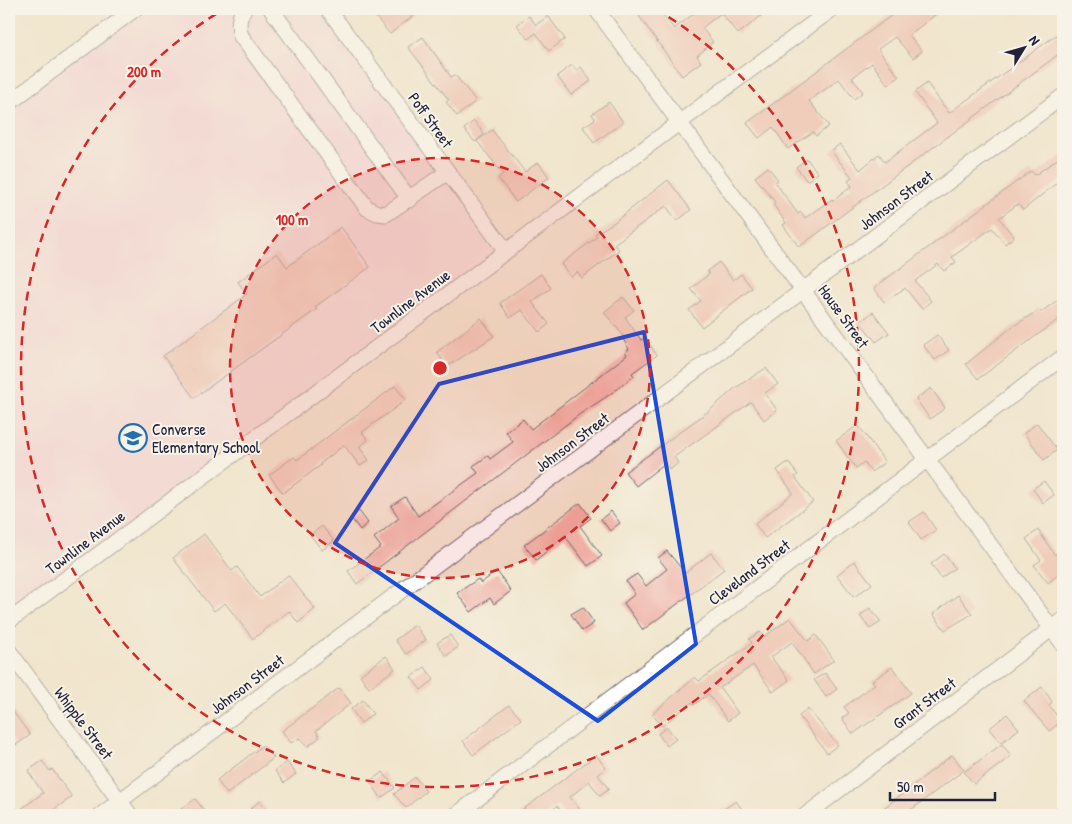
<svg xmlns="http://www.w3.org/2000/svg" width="1072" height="824" font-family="'Patrick Hand',sans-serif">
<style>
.built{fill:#f5cfdb}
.building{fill:#efafa4}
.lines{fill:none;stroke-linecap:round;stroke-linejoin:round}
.minor-casing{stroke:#6a676e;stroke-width:17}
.minor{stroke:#fff;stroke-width:15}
.marked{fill:none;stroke:#1d4ed8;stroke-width:4;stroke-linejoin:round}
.ring{fill:none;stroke:#d62828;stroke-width:2.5;stroke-dasharray:9 6}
.labels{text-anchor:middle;stroke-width:4;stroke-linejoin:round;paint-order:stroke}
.street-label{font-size:16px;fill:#22223b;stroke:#f7f3e8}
.poi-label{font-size:16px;fill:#22223b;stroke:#f7f3e8;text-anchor:start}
.centre{fill:#d62828;stroke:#f7f3e8;stroke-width:2.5}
.ring-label{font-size:15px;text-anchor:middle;font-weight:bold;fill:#d62828;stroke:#f7f3e8;stroke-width:4;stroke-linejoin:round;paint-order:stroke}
</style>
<rect width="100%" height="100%" fill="#f7f3e8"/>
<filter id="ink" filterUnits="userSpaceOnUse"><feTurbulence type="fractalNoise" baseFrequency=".02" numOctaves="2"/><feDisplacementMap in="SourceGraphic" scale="10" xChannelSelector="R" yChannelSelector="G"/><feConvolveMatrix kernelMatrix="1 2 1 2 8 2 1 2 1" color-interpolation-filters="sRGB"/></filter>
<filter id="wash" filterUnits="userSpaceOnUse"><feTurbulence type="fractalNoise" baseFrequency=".0096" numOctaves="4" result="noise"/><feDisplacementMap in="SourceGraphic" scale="20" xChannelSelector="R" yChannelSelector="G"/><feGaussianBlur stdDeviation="1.12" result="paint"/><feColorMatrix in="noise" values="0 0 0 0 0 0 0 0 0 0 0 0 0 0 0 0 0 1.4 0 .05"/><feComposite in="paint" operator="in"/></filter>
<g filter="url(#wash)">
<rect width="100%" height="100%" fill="#f1e6cd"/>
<path class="built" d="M 136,9 L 328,9 L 506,251 L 9,624 L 9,103 Z"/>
<g id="blocks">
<path class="building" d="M 369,9 L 422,9 L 390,34 Z
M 634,9 L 659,9 L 674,29 L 700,9 L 770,9 L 738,34 L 721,13 L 702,28 L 713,42 L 697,56 L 701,62 L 682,76 Z
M 900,9 L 943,9 L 909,35 L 922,51 L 913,58 L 895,37 L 878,49 L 899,77 L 888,85 L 872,63 L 852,78 L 863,92 L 854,99 L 839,79 L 809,101 L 829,126 L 816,136 L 813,132 L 788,149 L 773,127 L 759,138 L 747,123 Z
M 529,16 L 536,25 L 548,16 L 565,39 L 549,51 L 536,33 L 528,39 L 517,25 Z
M 1059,33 L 1063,39 L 1063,51 L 799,247 L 783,225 L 786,223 L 773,204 L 775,202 L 755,177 L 768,167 L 778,180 L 775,182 L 798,214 L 801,212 L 805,218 L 832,199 L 833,201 L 852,186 L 848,181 L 852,177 L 831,151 L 840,144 L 860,170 L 879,154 L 885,162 L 937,123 L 915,92 L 927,83 L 949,113 Z
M 423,37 L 451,77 L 455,75 L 476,101 L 457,116 L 446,102 L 449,100 L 408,47 Z
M 572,65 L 576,70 L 581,67 L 591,81 L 571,95 L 557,76 Z
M 609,102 L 623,122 L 594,143 L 583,127 L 595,119 L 592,114 Z
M 474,121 L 484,134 L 475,142 L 464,129 Z
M 492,130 L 525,172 L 538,162 L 549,177 L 516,202 L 498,178 L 503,174 L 477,141 Z
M 1063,155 L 1063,178 L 1023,210 L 1018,204 L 999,218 L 1014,237 L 1005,244 L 992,228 L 952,257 L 956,262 L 944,271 L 938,264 L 915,281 L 931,301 L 922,309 L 905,288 L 884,302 L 874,288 L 1031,171 L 1035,175 Z
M 807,159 L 818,173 L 807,181 L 796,167 Z
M 668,180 L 691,210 L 677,221 L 666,206 L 614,244 L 619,250 L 582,278 L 577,272 L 571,277 L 561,264 L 597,237 L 595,234 L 613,223 Z
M 341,227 L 370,267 L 315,307 L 317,309 L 194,398 L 163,356 L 247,294 L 238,282 L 277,253 L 287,267 Z
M 719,262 L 733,280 L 741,274 L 752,288 L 702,327 L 689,310 L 701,301 L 691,289 L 709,274 L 707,271 Z
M 541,274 L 551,288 L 532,302 L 549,324 L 539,332 L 522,310 L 510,318 L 500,303 Z
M 1063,296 L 1063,316 L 978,379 L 966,364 L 1012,327 L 1039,310 L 1041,312 Z
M 623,297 L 634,310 L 625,317 L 641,340 L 645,338 L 657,355 L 632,373 L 634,376 L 609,395 L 580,414 L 357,584 L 348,571 L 381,547 L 374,538 L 399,518 L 391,506 L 405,497 L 418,516 L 478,473 L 473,466 L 488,456 L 490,459 L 513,442 L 506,432 L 523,419 L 531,429 L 627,355 L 625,352 L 629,349 L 623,339 L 625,338 L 604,312 Z
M 873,312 L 889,333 L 876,342 L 860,322 Z
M 481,318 L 494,336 L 447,367 L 437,352 Z
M 937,335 L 949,350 L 935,360 L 923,345 Z
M 766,368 L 778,384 L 765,393 L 777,410 L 764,420 L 751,402 L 674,457 L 678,463 L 670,470 L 665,463 L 636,486 L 625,472 L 710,410 L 734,389 Z
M 395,386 L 406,400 L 362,432 L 368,440 L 359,447 L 369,460 L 360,466 L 344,445 L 320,464 L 321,465 L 283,493 L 269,475 L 294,457 L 297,460 Z
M 931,388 L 945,408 L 930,419 L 916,399 Z
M 1037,423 L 1057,450 L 1044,460 L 1024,433 Z
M 858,425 L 885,462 L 871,472 L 864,462 L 856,468 L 836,441 Z
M 788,462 L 798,475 L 795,477 L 813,502 L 765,538 L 755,524 L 793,493 L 777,470 Z
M 1044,481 L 1054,495 L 1043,503 L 1033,489 Z
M 580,503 L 591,518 L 580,526 L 602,556 L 588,566 L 565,536 L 536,560 L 524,545 Z
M 359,511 L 368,523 L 360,530 L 351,518 Z
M 611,511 L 620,523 L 610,531 L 601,519 Z
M 924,512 L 936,530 L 921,540 L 909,522 Z
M 322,526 L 334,541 L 322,550 L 310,535 Z
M 1038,530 L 1055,555 L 1063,549 L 1063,571 L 1048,583 L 1034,565 L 1041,560 L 1026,539 Z
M 204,534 L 232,571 L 237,567 L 260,597 L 288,575 L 315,609 L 298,623 L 289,611 L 253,639 L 225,603 L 214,611 L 173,558 Z
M 667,551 L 685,573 L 711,553 L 724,569 L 643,630 L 624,603 L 635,594 L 626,581 L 637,574 L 646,586 L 667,569 L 658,558 Z
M 944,554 L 955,568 L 941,578 L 931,564 Z
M 854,561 L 872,584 L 854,597 L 837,575 Z
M 497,571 L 511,591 L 494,604 L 490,598 L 471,612 L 457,593 L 478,579 L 481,583 Z
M 958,595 L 972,614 L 945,630 L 933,614 Z
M 583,607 L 594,623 L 582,631 L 571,614 Z
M 870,608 L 881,622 L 870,629 L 860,616 Z
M 790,618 L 808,641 L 816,635 L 834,660 L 814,674 L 792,642 L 771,657 L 789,680 L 773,692 L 753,665 L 720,688 L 738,713 L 728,721 L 708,694 L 694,705 L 692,702 L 662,726 L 652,714 L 695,677 L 699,681 L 752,643 L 749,639 L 760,632 L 764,637 Z
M 415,625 L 426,640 L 406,654 L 395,640 Z
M 450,635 L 458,647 L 446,656 L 437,643 Z
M 386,656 L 395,669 L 369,688 L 360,675 Z
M 425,667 L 434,680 L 421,690 L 411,677 Z
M 892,667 L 911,693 L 853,734 L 842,718 L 849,713 L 844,707 L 875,684 L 872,681 Z
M 825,673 L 837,689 L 826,697 L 814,680 Z
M 1042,687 L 1052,702 L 1049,705 L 1061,722 L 1049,731 L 1024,701 Z
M 339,688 L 351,703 L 316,731 L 320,737 L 307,747 L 299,738 L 291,743 L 282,731 Z
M 363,700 L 373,714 L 361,723 L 351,709 Z
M 509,705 L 521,719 L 473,755 L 463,741 Z
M 9,706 L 30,735 L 16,745 L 9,735 Z
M 808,709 L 838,745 L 827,753 L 799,716 Z
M 1007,714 L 1019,729 L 1001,743 L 989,729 Z
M 667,727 L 676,739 L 667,746 L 658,734 Z
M 1002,744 L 1011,756 L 974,784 L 964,772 Z
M 263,745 L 274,758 L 227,794 L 217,780 Z
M 596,755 L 606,768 L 598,775 L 609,789 L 600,796 L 589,781 L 570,797 L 584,815 L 564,815 L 557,806 L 546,815 L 516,815 Z
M 952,755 L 964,770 L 904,815 L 875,815 Z
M 42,761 L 50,771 L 52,769 L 72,797 L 46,815 L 13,815 L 43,793 L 28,771 Z
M 287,762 L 296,774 L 284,783 L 275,771 Z
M 383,772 L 395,788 L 381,798 L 370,781 Z
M 415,777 L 426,791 L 406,808 L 394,794 Z
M 195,799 L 208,815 L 173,815 Z
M 260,801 L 271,815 L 255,815 L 250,809 Z
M 736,801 L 746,815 L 715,815 Z"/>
</g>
</g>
<g filter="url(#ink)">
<use href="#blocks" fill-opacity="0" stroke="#6a676e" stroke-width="1"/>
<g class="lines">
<defs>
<path id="minor" d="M 244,9 C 238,18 238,26 241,36 L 367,208 L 377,213 L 386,214 L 448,172
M 271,9 L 410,200
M 328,9 L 506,251
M 596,9 L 1063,644
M 9,103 L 135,9
M 9,621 L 832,9
M 9,651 L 130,815
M 101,815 L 1063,96
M 456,815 L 1063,357
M 806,815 L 1063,620"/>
</defs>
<use href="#minor" class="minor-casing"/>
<use href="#minor" class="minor"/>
</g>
</g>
<path d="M0 0H1072V824H0ZM 644,332 L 696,644 L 598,721 L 335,543 L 439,384 Z" fill="#f1e6cd" fill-opacity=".55" fill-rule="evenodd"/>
<path class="marked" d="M 644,332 L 696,644 L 598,721 L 335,543 L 439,384 Z"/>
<circle cx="440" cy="368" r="210" fill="#d62828" fill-opacity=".12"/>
<g class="ring">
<circle cx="440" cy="368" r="210"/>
<path d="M656 9A419 419 0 1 1 224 9"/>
</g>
<defs>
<symbol id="school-ring" viewBox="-11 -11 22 22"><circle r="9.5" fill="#f7f3e8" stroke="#1f6fb2" stroke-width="1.5"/><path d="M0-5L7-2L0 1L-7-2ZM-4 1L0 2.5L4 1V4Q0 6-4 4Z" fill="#1f6fb2"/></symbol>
</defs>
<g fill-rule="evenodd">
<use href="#school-ring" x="117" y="422" width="32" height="32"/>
</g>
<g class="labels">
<g class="street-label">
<text transform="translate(431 120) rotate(54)" y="6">Poff Street</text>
<text transform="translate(896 200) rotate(-37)" y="6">Johnson Street</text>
<text transform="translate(410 301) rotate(-37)" y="6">Townline Avenue</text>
<text transform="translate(844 316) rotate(54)" y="6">House Street</text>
<text transform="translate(572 442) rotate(-37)" y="6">Johnson Street</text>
<text transform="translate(85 542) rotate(-37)" y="6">Townline Avenue</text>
<text transform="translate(749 572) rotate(-37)" y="6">Cleveland Street</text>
<text transform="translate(247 684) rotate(-37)" y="6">Johnson Street</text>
<text transform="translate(924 703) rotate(-37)" y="6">Grant Street</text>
<text transform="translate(84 723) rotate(53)" y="6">Whipple Street</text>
</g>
<g class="poi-label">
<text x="152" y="435">Converse<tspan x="152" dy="18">Elementary School</tspan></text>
</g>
</g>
<circle cx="440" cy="368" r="8" class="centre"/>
<g class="ring-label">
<text x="144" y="77">200 m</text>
<text x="292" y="225">100 m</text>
</g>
<rect width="1072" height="824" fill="none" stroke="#f7f3e8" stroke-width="30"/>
<g transform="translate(1024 48) rotate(53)" stroke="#f7f3e8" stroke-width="4" paint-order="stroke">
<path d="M0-4L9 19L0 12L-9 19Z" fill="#22223b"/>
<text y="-8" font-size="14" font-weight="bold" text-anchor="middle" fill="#22223b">N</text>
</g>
<path d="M890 792v8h105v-8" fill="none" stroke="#22223b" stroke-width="2.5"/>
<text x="897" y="792" font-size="15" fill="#22223b" stroke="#f7f3e8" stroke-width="4" paint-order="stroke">50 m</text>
</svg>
